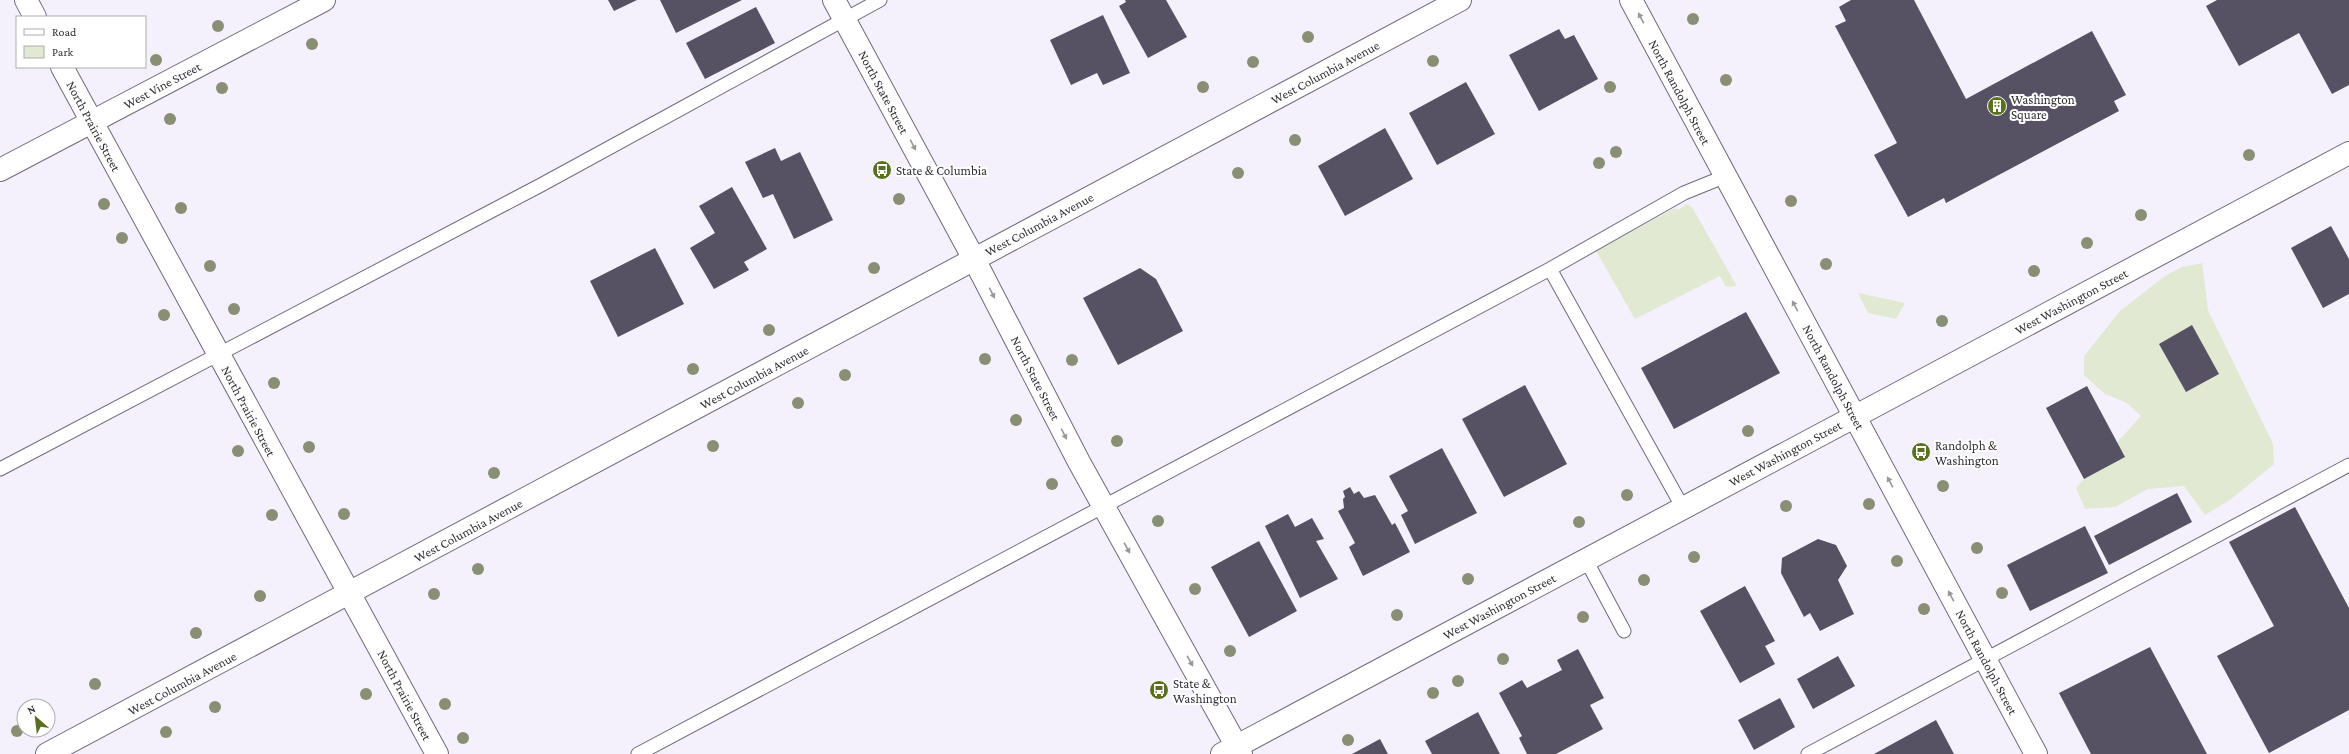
<svg xmlns="http://www.w3.org/2000/svg" width="2349" height="754" font-family="'Crimson Pro',serif">
<style>
.green{fill:#e1e9d3}
.building{fill:#575263}
.lines{fill:none;stroke-linecap:round;stroke-linejoin:round}
.service-casing{stroke:#6f6a7b;stroke-width:15}
.minor-casing{stroke:#6f6a7b;stroke-width:24}
.secondary-casing{stroke:#6f6a7b;stroke-width:24}
.service{stroke:#fff;stroke-width:13}
.minor{stroke:#fff;stroke-width:22}
.secondary{stroke:#fff;stroke-width:22}
.tree{fill:#888f75}
.oneway{fill:#98979b}
.labels{text-anchor:middle;stroke-width:4;stroke-linejoin:round;paint-order:stroke}
.street-label{font-size:13px;fill:#322f37;stroke:#fff}
.poi-label{font-size:13px;fill:#322f37;stroke:#fff;text-anchor:start}
</style>
<rect width="100%" height="100%" fill="#f4f1fd"/>
<path class="green" d="M 1687,204 L 1692,207 L 1737,286 L 1726,287 L 1720,276 L 1635,319 L 1596,251 L 1673,209 L 1680,209 Z
M 2202,263 L 2208,310 L 2273,444 L 2274,464 L 2230,500 L 2205,515 L 2184,486 L 2148,489 L 2115,507 L 2085,509 L 2076,488 L 2141,416 L 2127,403 L 2105,394 L 2084,375 L 2084,356 L 2120,311 L 2165,276 L 2182,267 Z
M 1858,293 L 1905,303 L 1896,319 L 1868,313 Z"/>
<path class="building" d="M 608,0 L 637,0 L 614,11 Z
M 660,0 L 742,0 L 676,33 Z
M 1125,0 L 1166,0 L 1187,37 L 1148,58 L 1119,6 L 1126,2 Z
M 1851,0 L 1914,0 L 1966,99 L 2092,31 L 2126,95 L 2114,101 L 2119,111 L 1946,203 L 1944,198 L 1908,217 L 1874,155 L 1897,143 L 1835,26 L 1846,21 L 1839,7 Z
M 2217,0 L 2349,0 L 2349,85 L 2332,94 L 2299,33 L 2239,66 L 2206,6 Z
M 756,7 L 775,43 L 705,79 L 686,43 Z
M 1103,15 L 1130,73 L 1103,85 L 1097,73 L 1071,85 L 1050,40 Z
M 1559,29 L 1565,39 L 1574,35 L 1598,79 L 1539,111 L 1509,55 Z
M 1466,82 L 1495,134 L 1437,165 L 1409,113 Z
M 1385,128 L 1413,179 L 1345,216 L 1318,166 Z
M 775,148 L 781,161 L 800,152 L 833,220 L 794,239 L 773,194 L 763,198 L 745,162 Z
M 732,187 L 767,249 L 744,262 L 749,270 L 714,289 L 690,248 L 715,233 L 699,206 Z
M 2331,226 L 2349,259 L 2349,294 L 2323,308 L 2291,248 Z
M 655,248 L 684,304 L 618,337 L 590,281 Z
M 1140,268 L 1156,279 L 1183,331 L 1118,365 L 1083,298 Z
M 1746,312 L 1780,373 L 1674,429 L 1641,368 Z
M 2192,325 L 2219,374 L 2186,392 L 2159,344 Z
M 1525,385 L 1567,464 L 1504,497 L 1462,419 Z
M 2087,386 L 2125,457 L 2084,479 L 2046,408 Z
M 1442,448 L 1477,513 L 1415,544 L 1401,515 L 1408,511 L 1389,476 Z
M 1350,487 L 1354,494 L 1359,491 L 1364,498 L 1375,495 L 1392,525 L 1395,523 L 1410,552 L 1363,576 L 1349,547 L 1355,543 L 1338,511 L 1344,508 L 1343,499 L 1345,497 L 1343,491 Z
M 2177,493 L 2192,522 L 2109,565 L 2094,536 Z
M 2295,507 L 2349,608 L 2349,710 L 2269,753 L 2217,656 L 2274,626 L 2229,542 Z
M 1288,514 L 1295,527 L 1312,518 L 1324,539 L 1316,541 L 1338,579 L 1300,598 L 1265,526 Z
M 2085,526 L 2108,573 L 2030,611 L 2007,565 Z
M 1818,539 L 1836,545 L 1847,566 L 1838,580 L 1854,614 L 1820,631 L 1810,613 L 1804,617 L 1781,573 L 1782,558 Z
M 1259,541 L 1297,611 L 1249,637 L 1211,567 Z
M 1745,586 L 1775,641 L 1765,646 L 1775,664 L 1740,683 L 1700,611 Z
M 2150,647 L 2207,754 L 2091,754 L 2059,693 Z
M 1578,649 L 1604,698 L 1590,705 L 1603,729 L 1556,754 L 1527,754 L 1519,738 L 1522,736 L 1499,693 L 1522,680 L 1527,688 L 1562,670 L 1557,660 Z
M 1838,656 L 1855,686 L 1813,709 L 1797,679 Z
M 1780,698 L 1795,727 L 1754,750 L 1738,720 Z
M 1478,712 L 1500,754 L 1432,754 L 1425,741 Z
M 1936,720 L 1954,754 L 1874,754 Z
M 1380,739 L 1388,754 L 1352,754 Z"/>
<g class="lines">
<defs>
<path id="service" d="M 1550,269 L 1683,508
M 0,469 L 541,185 L 880,0
M 1586,560 L 1624,631
M 638,754 L 1550,269 L 1684,193 L 1726,176
M 1808,754 L 2349,465"/>
<path id="minor" d="M 26,0 L 35,17
M 62,67 L 437,754
M 0,170 L 324,0
M 47,754 L 1460,0
M 1222,754 L 2349,153"/>
<path id="secondary" d="M 834,0 L 974,259 L 1079,462 L 1241,754
M 1631,0 L 2036,754"/>
</defs>
<use href="#service" class="service-casing"/>
<use href="#minor" class="minor-casing"/>
<use href="#secondary" class="secondary-casing"/>
<use href="#service" class="service"/>
<use href="#minor" class="minor"/>
<use href="#secondary" class="secondary"/>
</g>
<g class="tree">
<circle cx="1693" cy="19" r="6"/>
<circle cx="218" cy="26" r="6"/>
<circle cx="1308" cy="37" r="6"/>
<circle cx="312" cy="44" r="6"/>
<circle cx="156" cy="60" r="6"/>
<circle cx="1433" cy="61" r="6"/>
<circle cx="1253" cy="62" r="6"/>
<circle cx="1726" cy="80" r="6"/>
<circle cx="1203" cy="87" r="6"/>
<circle cx="1610" cy="87" r="6"/>
<circle cx="222" cy="88" r="6"/>
<circle cx="170" cy="119" r="6"/>
<circle cx="1295" cy="140" r="6"/>
<circle cx="1616" cy="152" r="6"/>
<circle cx="2249" cy="155" r="6"/>
<circle cx="1599" cy="163" r="6"/>
<circle cx="1238" cy="173" r="6"/>
<circle cx="899" cy="199" r="6"/>
<circle cx="1791" cy="201" r="6"/>
<circle cx="104" cy="204" r="6"/>
<circle cx="181" cy="208" r="6"/>
<circle cx="2141" cy="215" r="6"/>
<circle cx="122" cy="238" r="6"/>
<circle cx="2087" cy="243" r="6"/>
<circle cx="1826" cy="264" r="6"/>
<circle cx="210" cy="266" r="6"/>
<circle cx="874" cy="268" r="6"/>
<circle cx="2034" cy="271" r="6"/>
<circle cx="234" cy="309" r="6"/>
<circle cx="164" cy="315" r="6"/>
<circle cx="1942" cy="321" r="6"/>
<circle cx="769" cy="330" r="6"/>
<circle cx="985" cy="359" r="6"/>
<circle cx="1072" cy="360" r="6"/>
<circle cx="693" cy="369" r="6"/>
<circle cx="845" cy="375" r="6"/>
<circle cx="274" cy="383" r="6"/>
<circle cx="798" cy="403" r="6"/>
<circle cx="1016" cy="420" r="6"/>
<circle cx="1748" cy="431" r="6"/>
<circle cx="1117" cy="441" r="6"/>
<circle cx="713" cy="446" r="6"/>
<circle cx="309" cy="447" r="6"/>
<circle cx="238" cy="451" r="6"/>
<circle cx="494" cy="473" r="6"/>
<circle cx="1052" cy="484" r="6"/>
<circle cx="1943" cy="486" r="6"/>
<circle cx="1627" cy="495" r="6"/>
<circle cx="1869" cy="504" r="6"/>
<circle cx="1786" cy="506" r="6"/>
<circle cx="344" cy="514" r="6"/>
<circle cx="272" cy="515" r="6"/>
<circle cx="1158" cy="521" r="6"/>
<circle cx="1579" cy="522" r="6"/>
<circle cx="1977" cy="548" r="6"/>
<circle cx="1694" cy="557" r="6"/>
<circle cx="1897" cy="561" r="6"/>
<circle cx="478" cy="569" r="6"/>
<circle cx="1468" cy="579" r="6"/>
<circle cx="1644" cy="580" r="6"/>
<circle cx="1195" cy="589" r="6"/>
<circle cx="2002" cy="593" r="6"/>
<circle cx="434" cy="594" r="6"/>
<circle cx="260" cy="596" r="6"/>
<circle cx="1924" cy="609" r="6"/>
<circle cx="1397" cy="615" r="6"/>
<circle cx="1583" cy="617" r="6"/>
<circle cx="196" cy="633" r="6"/>
<circle cx="1230" cy="651" r="6"/>
<circle cx="1503" cy="659" r="6"/>
<circle cx="1458" cy="681" r="6"/>
<circle cx="95" cy="684" r="6"/>
<circle cx="1433" cy="693" r="6"/>
<circle cx="366" cy="694" r="6"/>
<circle cx="445" cy="704" r="6"/>
<circle cx="215" cy="707" r="6"/>
<circle cx="17" cy="731" r="6"/>
<circle cx="166" cy="732" r="6"/>
<circle cx="463" cy="738" r="6"/>
<circle cx="1348" cy="740" r="6"/>
</g>
<defs><path id="oneway-solid" d="M-6-.8H1V-3.2L6.5 0L1 3.2V.8H-6Z"/></defs>
<g class="oneway">
<use href="#oneway-solid" transform="translate(1641 18) rotate(-118)"/>
<use href="#oneway-solid" transform="translate(913 145) rotate(62)"/>
<use href="#oneway-solid" transform="translate(992 293) rotate(63)"/>
<use href="#oneway-solid" transform="translate(1795 306) rotate(-118)"/>
<use href="#oneway-solid" transform="translate(1064 434) rotate(63)"/>
<use href="#oneway-solid" transform="translate(1890 482) rotate(-118)"/>
<use href="#oneway-solid" transform="translate(1127 548) rotate(61)"/>
<use href="#oneway-solid" transform="translate(1951 596) rotate(-118)"/>
<use href="#oneway-solid" transform="translate(1190 661) rotate(61)"/>
</g>
<defs>
<symbol id="building-disc" viewBox="-11 -11 22 22"><circle r="9.5" fill="#5a7020" stroke="#fff"/><path d="M-4-6H4V6H1V3H-1V6H-4ZM-2.5-4.3h1.7v1.8h-1.7ZM.8-4.3h1.7v1.8H.8ZM-2.5-1h1.7V.8h-1.7ZM.8-1h1.7V.8H.8Z" fill="#fff"/></symbol>
<symbol id="bus-disc" viewBox="-11 -11 22 22"><circle r="9.5" fill="#5a7020" stroke="#fff"/><path d="M-5-6H5V4H4V6H2V4H-2V6H-4V4H-5ZM-3.5-4V0h7V-4ZM-3.5 1.2v1.5H-2V1.2ZM2 1.2v1.5H3.5V1.2Z" fill="#fff"/></symbol>
</defs>
<g fill-rule="evenodd">
<use href="#building-disc" x="1986" y="95" width="22" height="22"/>
<use href="#bus-disc" x="871" y="159" width="22" height="22"/>
<use href="#bus-disc" x="1910" y="441" width="22" height="22"/>
<use href="#bus-disc" x="1148" y="679" width="22" height="22"/>
</g>
<g class="labels">
<g class="street-label">
<text transform="translate(1325 72) rotate(-28)" y="5">West Columbia Avenue</text>
<text transform="translate(162 85) rotate(-28)" y="5">West Vine Street</text>
<text transform="translate(884 92) rotate(62)" y="5">North State Street</text>
<text transform="translate(1680 92) rotate(62)" y="5">North Randolph Street</text>
<text transform="translate(94 126) rotate(62)" y="5">North Prairie Street</text>
<text transform="translate(1039 224) rotate(-28)" y="5">West Columbia Avenue</text>
<text transform="translate(2071 301) rotate(-28)" y="5">West Washington Street</text>
<text transform="translate(754 377) rotate(-28)" y="5">West Columbia Avenue</text>
<text transform="translate(1834 377) rotate(62)" y="5">North Randolph Street</text>
<text transform="translate(1036 378) rotate(63)" y="5">North State Street</text>
<text transform="translate(249 411) rotate(62)" y="5">North Prairie Street</text>
<text transform="translate(1785 453) rotate(-28)" y="5">West Washington Street</text>
<text transform="translate(468 530) rotate(-28)" y="5">West Columbia Avenue</text>
<text transform="translate(1499 606) rotate(-28)" y="5">West Washington Street</text>
<text transform="translate(1987 662) rotate(62)" y="5">North Randolph Street</text>
<text transform="translate(182 683) rotate(-28)" y="5">West Columbia Avenue</text>
<text transform="translate(405 695) rotate(62)" y="5">North Prairie Street</text>
</g>
<g class="poi-label">
<text x="2011" y="104">Washington<tspan x="2011" dy="15">Square</tspan></text>
<text x="896" y="175">State &amp; Columbia</text>
<text x="1935" y="450">Randolph &amp;<tspan x="1935" dy="15">Washington</tspan></text>
<text x="1173" y="688">State &amp;<tspan x="1173" dy="15">Washington</tspan></text>
</g>
</g>
<rect x="16" y="16" width="130" height="52" fill="#ffffff" stroke="#adacaf"/>
<rect x="24" y="29" width="20" height="6" fill="#ffffff" stroke="#adacaf"/>
<text x="52" y="36" font-size="12" fill="#322f37">Road</text>
<rect x="24" y="46" width="20" height="12" fill="#e1e9d3" stroke="#adacaf"/>
<text x="52" y="56" font-size="12" fill="#322f37">Park</text>
<g transform="translate(36 718) rotate(332)"><circle r="19" fill="#ffffff" stroke="#adacaf"/>
<path d="M0-3L7 15L0 10L-7 15Z" fill="#5a7020"/>
<text y="-6" font-size="11" font-weight="bold" text-anchor="middle" fill="#322f37">N</text>
</g>
</svg>
